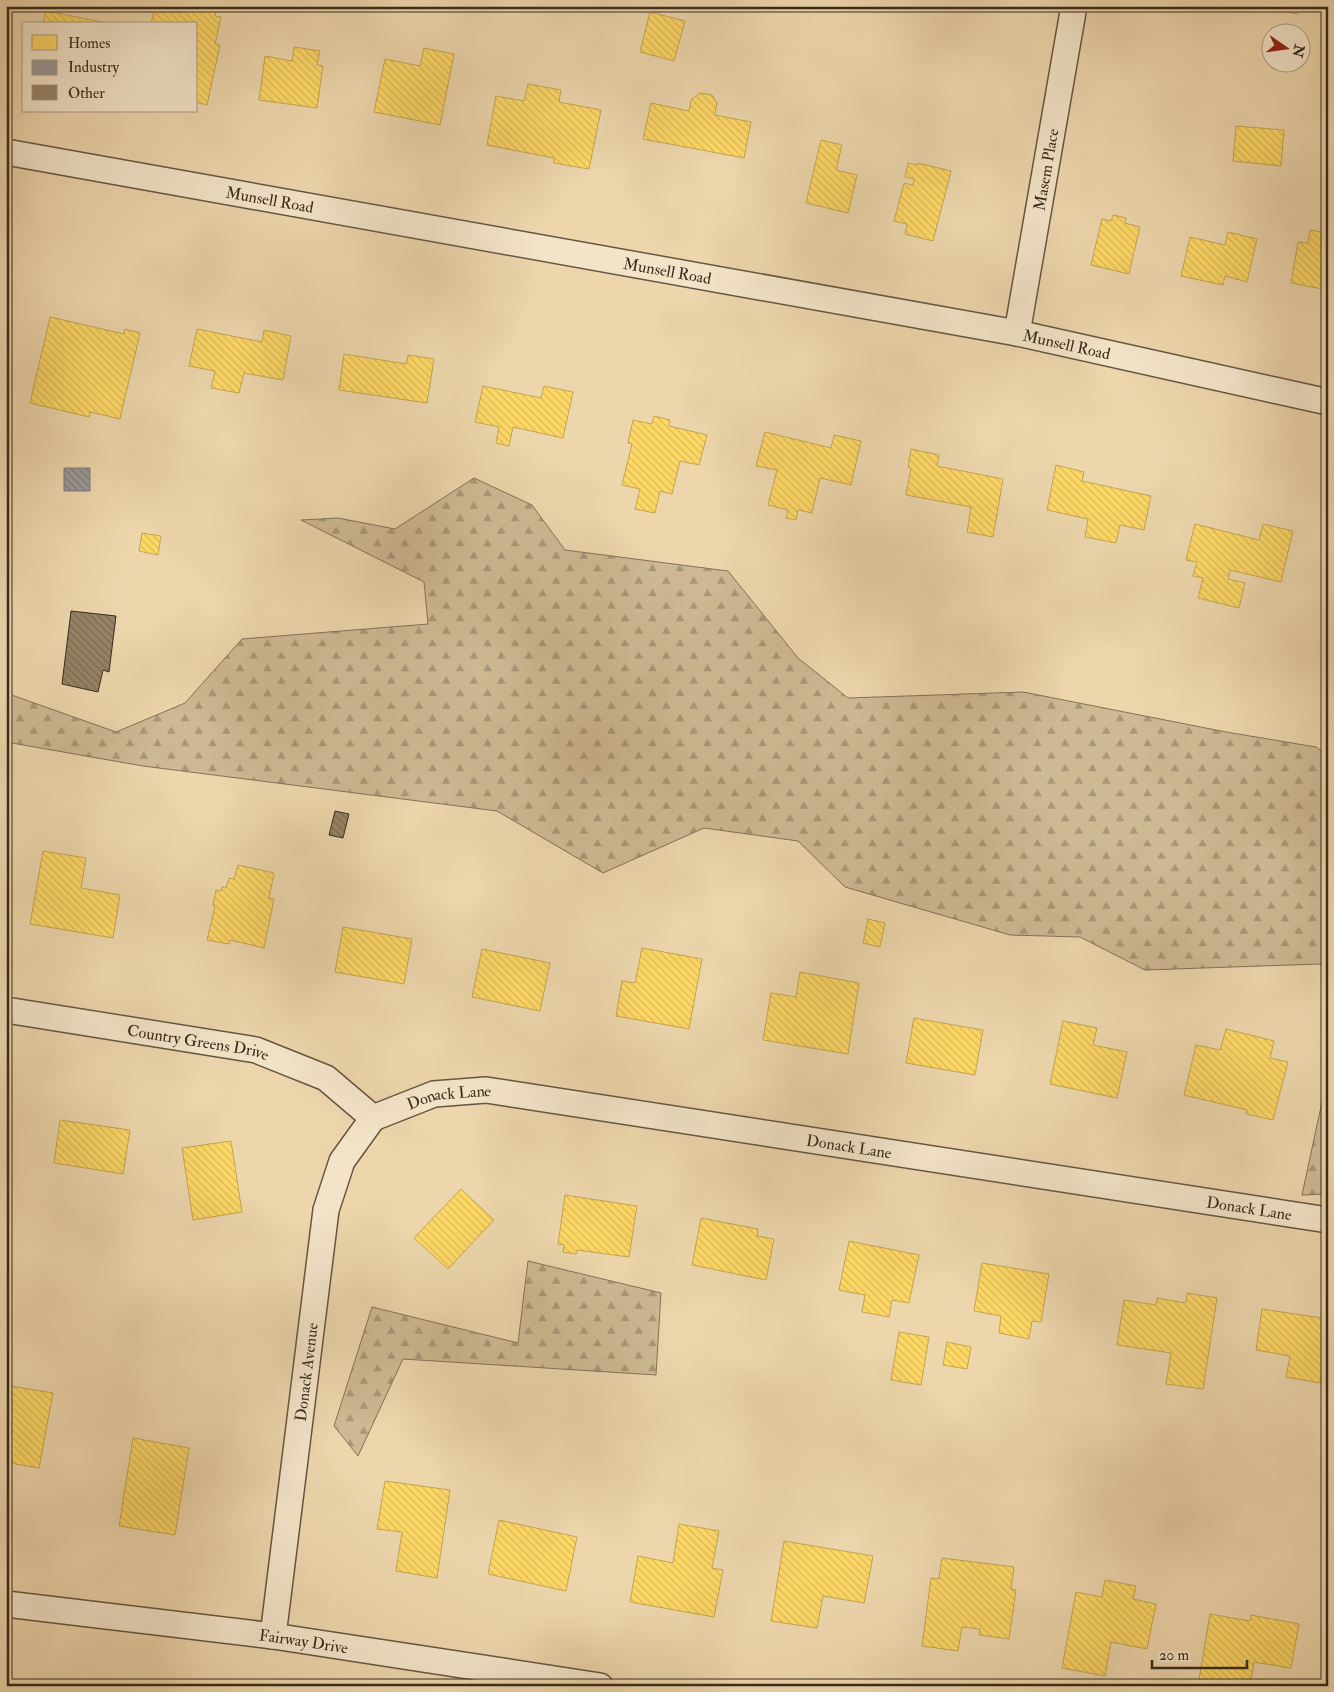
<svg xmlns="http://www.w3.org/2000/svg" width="1334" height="1692" font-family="'IM FELL Double Pica',serif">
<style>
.forest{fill:url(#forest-firs);stroke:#837258}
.homes{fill:url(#homes-back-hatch);stroke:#c3a550}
.industry{fill:url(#industry-back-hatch);stroke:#7c7874}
.building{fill:url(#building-back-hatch);stroke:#382c1c}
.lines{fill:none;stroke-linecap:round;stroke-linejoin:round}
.minor-casing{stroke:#655640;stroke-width:28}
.minor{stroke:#f3e4c9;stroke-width:25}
.labels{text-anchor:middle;stroke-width:5;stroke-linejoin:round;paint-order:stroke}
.street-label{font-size:16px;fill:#382c1c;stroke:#f3e4c9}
</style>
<defs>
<pattern id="forest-firs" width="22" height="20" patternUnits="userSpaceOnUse" patternTransform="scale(1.25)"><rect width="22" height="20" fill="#ceb994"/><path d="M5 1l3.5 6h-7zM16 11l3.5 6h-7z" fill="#a89778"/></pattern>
<pattern id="homes-back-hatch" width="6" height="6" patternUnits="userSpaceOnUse" patternTransform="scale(1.25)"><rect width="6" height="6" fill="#ffd966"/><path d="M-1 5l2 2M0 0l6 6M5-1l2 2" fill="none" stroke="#dbba58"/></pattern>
<pattern id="industry-back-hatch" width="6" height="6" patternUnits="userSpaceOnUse" patternTransform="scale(1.25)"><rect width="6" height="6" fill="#999"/><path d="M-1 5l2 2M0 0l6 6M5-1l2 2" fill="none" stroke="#7e7d7c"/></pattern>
<pattern id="building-back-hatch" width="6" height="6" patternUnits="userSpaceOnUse" patternTransform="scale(1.25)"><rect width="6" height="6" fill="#968467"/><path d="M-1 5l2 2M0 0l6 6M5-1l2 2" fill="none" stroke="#7b6c54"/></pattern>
</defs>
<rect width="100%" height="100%" fill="#edd6ac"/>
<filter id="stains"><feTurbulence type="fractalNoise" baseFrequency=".004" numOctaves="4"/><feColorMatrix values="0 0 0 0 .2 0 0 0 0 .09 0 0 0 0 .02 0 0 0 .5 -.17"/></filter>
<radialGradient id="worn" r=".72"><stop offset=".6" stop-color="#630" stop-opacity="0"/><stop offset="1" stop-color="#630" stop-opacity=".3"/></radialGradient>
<path class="forest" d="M 474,478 L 532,505 L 565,550 L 728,571 L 798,658 L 848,698 L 1023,692 L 1226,732 L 1316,747 L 1328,756 L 1328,966 L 1320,964 L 1145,970 L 1080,937 L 1010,935 L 845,887 L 798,841 L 704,828 L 603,873 L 497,811 L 143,766 L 6,742 L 6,693 L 116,732 L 185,703 L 242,639 L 428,624 L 424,582 L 301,520 L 338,518 L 395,529 Z
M 1328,1074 L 1328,1194 L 1302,1195 Z
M 528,1261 L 661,1293 L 656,1375 L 403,1359 L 358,1456 L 334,1426 L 372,1307 L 518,1343 Z"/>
<path class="homes" d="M 155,6 L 217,6 L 215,16 L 221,17 L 215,44 L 220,45 L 207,105 L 196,102 L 196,24 L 151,24 Z
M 1268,6 L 1298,6 L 1297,14 L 1267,9 Z
M 46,11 L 107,23 L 107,24 L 43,24 Z
M 650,12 L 685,21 L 674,61 L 640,52 Z
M 294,47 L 320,51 L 317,65 L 323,66 L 317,108 L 259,100 L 265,56 L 292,61 Z
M 424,48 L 454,54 L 440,125 L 374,112 L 385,59 L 420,66 Z
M 528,84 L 561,90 L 559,102 L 601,110 L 589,169 L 554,163 L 554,158 L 487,145 L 496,96 L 524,101 Z
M 700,93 L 712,95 L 717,103 L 715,115 L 751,122 L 744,158 L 643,139 L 651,103 L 689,111 L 691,100 Z
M 1236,126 L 1284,130 L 1281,166 L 1233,161 Z
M 821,140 L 842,145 L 836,170 L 857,175 L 848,213 L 806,203 Z
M 908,163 L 918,165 L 918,163 L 951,171 L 933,241 L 905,234 L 907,224 L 894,221 L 904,183 L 913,185 L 914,179 L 905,177 Z
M 1113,215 L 1126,218 L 1125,223 L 1140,227 L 1129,274 L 1091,265 L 1102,219 L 1111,221 Z
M 1310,230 L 1323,232 L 1321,246 L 1328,247 L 1328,290 L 1291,283 L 1298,242 L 1308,243 Z
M 1228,232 L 1257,239 L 1247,282 L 1225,276 L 1223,285 L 1181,276 L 1190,237 L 1225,245 Z
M 50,317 L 124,334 L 125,329 L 140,333 L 120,419 L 90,412 L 89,417 L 30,403 Z
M 197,329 L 262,342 L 264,330 L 291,336 L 283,380 L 244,373 L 239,393 L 211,388 L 215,371 L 189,366 Z
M 344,354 L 406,364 L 408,355 L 434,359 L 427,403 L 339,390 Z
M 483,386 L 541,398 L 544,386 L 573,392 L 563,438 L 513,427 L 509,446 L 496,443 L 499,427 L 475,422 Z
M 654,416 L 670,420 L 669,426 L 707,435 L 699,465 L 680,461 L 672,494 L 660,491 L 655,513 L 635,509 L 640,489 L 622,485 L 632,444 L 628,443 L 633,420 L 652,424 Z
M 765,432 L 831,448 L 834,435 L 861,441 L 851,485 L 820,478 L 812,513 L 798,510 L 796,520 L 786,518 L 788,510 L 768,505 L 777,470 L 756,466 Z
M 911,449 L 939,455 L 937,466 L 1003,479 L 993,537 L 967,532 L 971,507 L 906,495 L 911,468 L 908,467 Z
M 1056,465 L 1084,472 L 1082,481 L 1151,496 L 1144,530 L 1120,525 L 1116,543 L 1085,537 L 1088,519 L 1047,510 Z
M 1195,524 L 1259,540 L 1263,524 L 1293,531 L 1281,582 L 1230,570 L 1228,579 L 1245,583 L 1239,608 L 1198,598 L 1203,578 L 1193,576 L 1197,562 L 1186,560 Z
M 142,533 L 161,536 L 158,555 L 139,551 Z
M 43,851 L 86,858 L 81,888 L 120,895 L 113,938 L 30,924 Z
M 238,865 L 274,873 L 269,898 L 274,899 L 264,948 L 230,940 L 229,944 L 207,940 L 215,906 L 213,905 L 216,890 L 221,891 L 222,887 L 226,888 L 229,878 L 234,879 Z
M 868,919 L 885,923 L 880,947 L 863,943 Z
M 343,927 L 412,939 L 404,984 L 335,972 Z
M 642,948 L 702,959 L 689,1029 L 616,1016 L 622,981 L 635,983 Z
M 482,949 L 550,963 L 540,1011 L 472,997 Z
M 800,972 L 859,983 L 848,1054 L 763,1040 L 771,993 L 796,997 Z
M 914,1018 L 983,1030 L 975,1075 L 906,1063 Z
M 1063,1021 L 1097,1028 L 1093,1045 L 1127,1052 L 1117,1098 L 1050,1084 Z
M 1226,1029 L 1274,1041 L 1270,1058 L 1288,1062 L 1273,1120 L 1246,1114 L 1247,1110 L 1184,1095 L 1196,1045 L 1220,1050 Z
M 60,1120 L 130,1130 L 123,1174 L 54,1163 Z
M 231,1141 L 242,1212 L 193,1220 L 182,1148 Z
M 461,1189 L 494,1220 L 448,1269 L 414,1238 Z
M 565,1195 L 637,1206 L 629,1257 L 577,1250 L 576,1254 L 563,1252 L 564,1245 L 558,1244 Z
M 701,1218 L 758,1229 L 757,1236 L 774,1239 L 766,1280 L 692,1265 Z
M 849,1241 L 919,1255 L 909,1303 L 892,1300 L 889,1317 L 862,1312 L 865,1295 L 839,1290 Z
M 982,1263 L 1049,1274 L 1041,1322 L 1032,1321 L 1029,1339 L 999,1333 L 1001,1316 L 974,1311 Z
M 1187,1293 L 1217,1298 L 1203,1389 L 1166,1384 L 1171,1353 L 1117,1345 L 1124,1300 L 1156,1305 L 1157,1298 L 1186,1303 Z
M 1262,1309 L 1328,1319 L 1328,1340 L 1321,1383 L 1286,1377 L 1290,1356 L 1256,1350 Z
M 899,1332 L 929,1337 L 921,1385 L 891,1380 Z
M 947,1342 L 971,1347 L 967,1369 L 943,1365 Z
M 10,1386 L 53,1393 L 39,1468 L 10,1463 L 6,1485 L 6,1404 Z
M 133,1438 L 189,1448 L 175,1535 L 119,1526 Z
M 385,1481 L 450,1490 L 437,1578 L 396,1571 L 402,1532 L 377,1529 Z
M 499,1520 L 577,1537 L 566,1591 L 488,1574 Z
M 679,1524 L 719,1531 L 712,1568 L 723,1570 L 714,1617 L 630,1602 L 638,1556 L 673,1563 Z
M 784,1541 L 873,1556 L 864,1603 L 823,1596 L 817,1628 L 771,1621 Z
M 942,1558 L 1014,1567 L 1011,1589 L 1016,1590 L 1009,1639 L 979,1635 L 980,1629 L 962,1627 L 958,1651 L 922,1646 L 931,1578 L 939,1579 Z
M 1105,1580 L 1136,1586 L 1133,1599 L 1156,1604 L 1147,1649 L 1111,1642 L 1105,1676 L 1062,1668 L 1076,1592 L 1102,1597 Z
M 1210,1614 L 1250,1621 L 1251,1615 L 1299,1624 L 1291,1668 L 1254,1662 L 1250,1686 L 1198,1686 Z"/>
<path class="industry" d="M 64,468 L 90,468 L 90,491 L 64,491 Z"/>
<path class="building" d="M 71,611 L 116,616 L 109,672 L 103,670 L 98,692 L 62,684 Z
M 335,811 L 349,814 L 343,838 L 329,835 Z"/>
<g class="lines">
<defs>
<g id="minor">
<path id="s1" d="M 6,152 L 1017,333 L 1328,402"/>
<path id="s2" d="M 1017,333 L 1074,6"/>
<path id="s3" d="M 6,1010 L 256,1050 L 326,1078 L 373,1118"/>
<path id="s4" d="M 373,1118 L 434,1094 L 486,1090 L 1328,1220"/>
<path id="s5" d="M 6,1604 L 273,1636 L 600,1686"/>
<path id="s6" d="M 273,1636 L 326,1210 L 342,1161 L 373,1118"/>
</g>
</defs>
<use href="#minor" class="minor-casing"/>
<use href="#minor" class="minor"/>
</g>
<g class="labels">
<g class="street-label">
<text dy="6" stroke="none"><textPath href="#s2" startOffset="166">Masem Place</textPath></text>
<text dy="6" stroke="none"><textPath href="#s1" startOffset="268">Munsell Road</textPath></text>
<text dy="6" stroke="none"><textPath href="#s1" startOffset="672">Munsell Road</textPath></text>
<text dy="6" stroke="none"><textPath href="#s1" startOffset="1078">Munsell Road</textPath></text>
<text dy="6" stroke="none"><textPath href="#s3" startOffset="195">Country Greens Drive</textPath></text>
<text dy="6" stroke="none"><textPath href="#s4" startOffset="80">Donack Lane</textPath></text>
<text dy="6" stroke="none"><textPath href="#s4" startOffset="485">Donack Lane</textPath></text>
<text dy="6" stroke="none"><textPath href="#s4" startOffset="890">Donack Lane</textPath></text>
<text dy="6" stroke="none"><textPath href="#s6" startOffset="266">Donack Avenue</textPath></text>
<text dy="6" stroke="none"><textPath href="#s5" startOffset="300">Fairway Drive</textPath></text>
</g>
</g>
<rect width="1334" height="1692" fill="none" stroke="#edd6ac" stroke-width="25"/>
<rect x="8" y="8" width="1319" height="1677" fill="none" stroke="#382c1c" stroke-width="2.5"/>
<rect x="12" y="12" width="1309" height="1667" fill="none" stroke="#382c1c"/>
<rect x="22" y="22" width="175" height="90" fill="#f3e4c9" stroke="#a89a84"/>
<rect x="32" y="35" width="25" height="15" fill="#ffd966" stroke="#a89a84"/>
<text x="68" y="48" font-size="15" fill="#382c1c">Homes</text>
<rect x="32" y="60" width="25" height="15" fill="#999999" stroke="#a89a84"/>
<text x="68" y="72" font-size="15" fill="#382c1c">Industry</text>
<rect x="32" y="85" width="25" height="15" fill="#968467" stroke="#a89a84"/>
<text x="68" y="98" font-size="15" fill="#382c1c">Other</text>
<g transform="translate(1286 48) rotate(103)"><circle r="24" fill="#f3e4c9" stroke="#a89a84"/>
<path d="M0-4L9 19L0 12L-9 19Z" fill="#8f2418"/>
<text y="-8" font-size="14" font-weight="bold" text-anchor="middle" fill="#382c1c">N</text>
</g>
<path d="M1152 1660v8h95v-8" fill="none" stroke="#382c1c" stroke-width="2.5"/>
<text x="1159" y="1660" font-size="15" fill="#382c1c" stroke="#f3e4c9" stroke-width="4" paint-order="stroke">20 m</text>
<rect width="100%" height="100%" filter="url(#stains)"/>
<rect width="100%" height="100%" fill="url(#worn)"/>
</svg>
